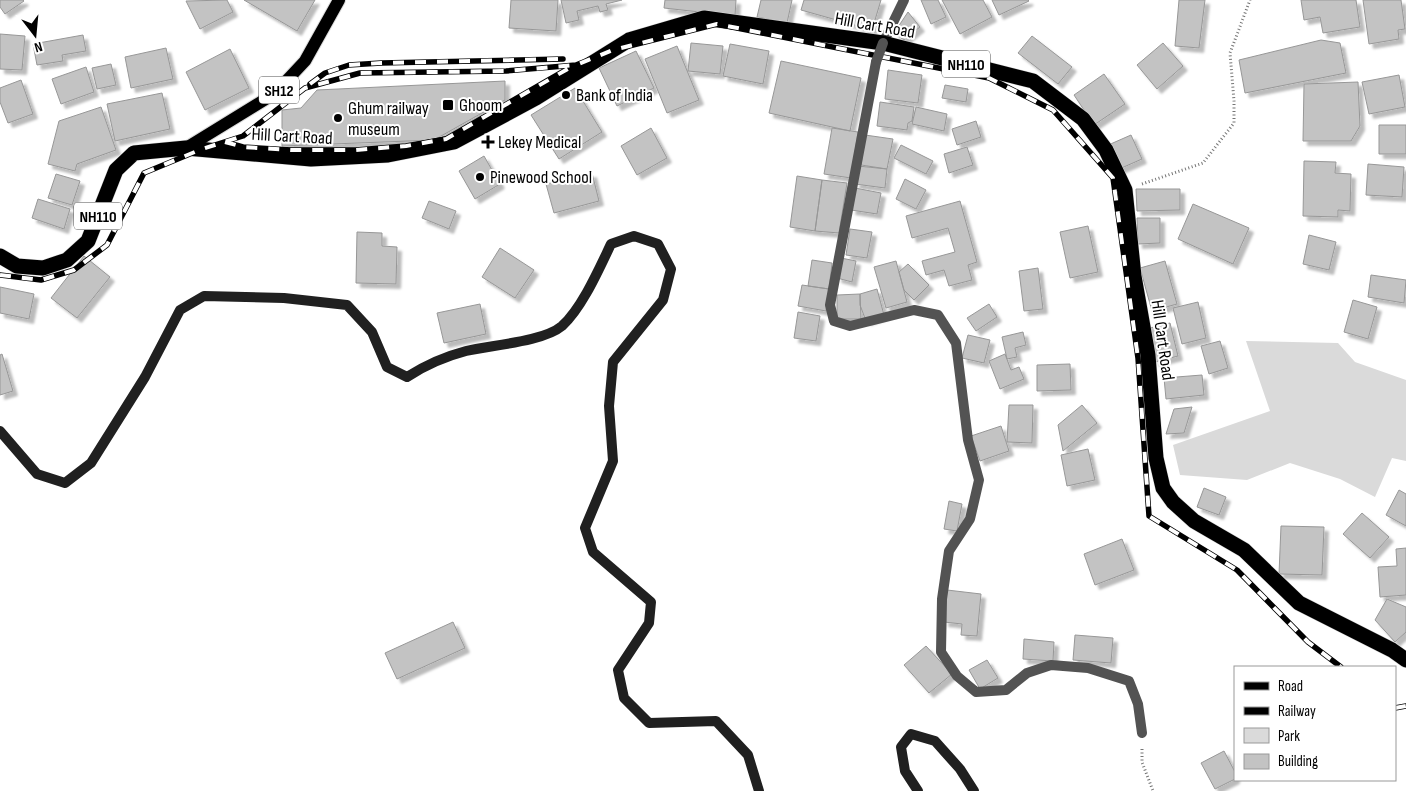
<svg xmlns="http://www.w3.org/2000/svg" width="1406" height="791" font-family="'Sofia Sans Condensed',sans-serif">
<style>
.green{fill:#dadada}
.building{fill:#c3c3c3;stroke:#979797;filter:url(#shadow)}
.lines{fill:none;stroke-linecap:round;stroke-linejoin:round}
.primary-casing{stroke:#dbdbdb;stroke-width:14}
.highway-casing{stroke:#dbdbdb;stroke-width:16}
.path{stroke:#757575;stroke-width:3;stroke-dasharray:1 2.5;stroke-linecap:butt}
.street{stroke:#535353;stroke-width:10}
.secondary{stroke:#202020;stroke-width:10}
.primary{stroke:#000;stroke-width:12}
.highway{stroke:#000;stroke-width:15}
.rail-casing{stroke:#000;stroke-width:5.5}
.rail{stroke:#fff;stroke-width:4;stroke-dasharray:11;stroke-linecap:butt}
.street-bridge{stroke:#535353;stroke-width:10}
.poi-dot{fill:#000;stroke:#fff;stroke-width:2}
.labels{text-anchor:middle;stroke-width:4;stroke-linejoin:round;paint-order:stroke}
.shield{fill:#fff;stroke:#4c4c4c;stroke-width:1}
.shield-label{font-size:16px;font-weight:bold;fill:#000}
.street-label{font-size:18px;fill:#000;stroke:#fff}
.poi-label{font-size:18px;fill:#000;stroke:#fff;text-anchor:start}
</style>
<defs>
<filter id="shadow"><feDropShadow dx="4.5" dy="4.5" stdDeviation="1" flood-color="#0004"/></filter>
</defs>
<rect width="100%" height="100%" fill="#fff"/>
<path class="green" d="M 1246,341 L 1338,343 L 1355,362 L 1406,380 L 1406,461 L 1392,458 L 1375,497 L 1340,479 L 1290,463 L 1247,480 L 1180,475 L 1173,445 L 1270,411 Z"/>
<path class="building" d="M 0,0 L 23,0 L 24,1 L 5,14 L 0,7 Z
M 227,0 L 233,12 L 200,29 L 186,1 Z
M 244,0 L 315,0 L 297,31 Z
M 511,0 L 558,0 L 556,31 L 509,28 Z
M 561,0 L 622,0 L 606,4 L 608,10 L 600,12 L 598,6 L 577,11 L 579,20 L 566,23 Z
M 665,0 L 736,0 L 735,16 L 664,8 Z
M 761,0 L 792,0 L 787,23 L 757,17 Z
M 804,0 L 881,0 L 872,30 L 801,10 Z
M 921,0 L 938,0 L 946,17 L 931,24 Z
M 942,0 L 983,0 L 992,17 L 960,34 Z
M 992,0 L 1028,0 L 1029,1 L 999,15 Z
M 1179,0 L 1205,0 L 1199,48 L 1175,46 Z
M 1301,0 L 1356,0 L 1360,27 L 1323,33 L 1320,17 L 1304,20 Z
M 1363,0 L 1401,0 L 1405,29 L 1398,30 L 1399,39 L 1369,44 Z
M 908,12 L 920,27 L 904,40 L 894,33 Z
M 0,34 L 25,36 L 22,70 L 0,69 Z
M 83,35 L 86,51 L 62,55 L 63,61 L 37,65 L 33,44 Z
M 1032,36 L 1072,67 L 1058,84 L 1018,53 Z
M 1321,40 L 1340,43 L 1346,73 L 1245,93 L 1239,60 Z
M 691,43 L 723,46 L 720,74 L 688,71 Z
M 1163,43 L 1183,66 L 1157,89 L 1137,65 Z
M 730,44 L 769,51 L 763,84 L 723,76 Z
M 677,46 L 699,100 L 667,113 L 645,59 Z
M 166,48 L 173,79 L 131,88 L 125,57 Z
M 230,49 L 249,88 L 205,110 L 186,72 Z
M 636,51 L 654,88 L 617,106 L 599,68 Z
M 781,61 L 861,78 L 850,131 L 769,113 Z
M 111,64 L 116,85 L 97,89 L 92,68 Z
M 86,67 L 94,92 L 61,104 L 52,79 Z
M 888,70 L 922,75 L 918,103 L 885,99 Z
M 1104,74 L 1125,104 L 1094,125 L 1074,95 Z
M 1399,75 L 1405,107 L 1369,114 L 1362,82 Z
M 21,80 L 33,114 L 8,123 L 0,102 L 0,88 Z
M 505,81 L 505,100 L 434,140 L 282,146 L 282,110 L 301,108 L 317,90 Z
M 1358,82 L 1360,126 L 1351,141 L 1303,141 L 1304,84 Z
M 945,85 L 968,89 L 966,102 L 942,98 Z
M 575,88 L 602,132 L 559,159 L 531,115 Z
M 162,93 L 170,129 L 115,141 L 107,104 Z
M 880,102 L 914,107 L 912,121 L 908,123 L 907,130 L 877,126 Z
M 101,107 L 116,150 L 77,164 L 75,171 L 48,164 L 59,121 Z
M 916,107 L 947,114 L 944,131 L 912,124 Z
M 976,121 L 981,137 L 957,145 L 952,129 Z
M 1379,125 L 1406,125 L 1406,154 L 1379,154 Z
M 651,128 L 667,158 L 637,175 L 621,146 Z
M 832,128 L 858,132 L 851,178 L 824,174 Z
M 865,135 L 893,139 L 887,169 L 861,165 Z
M 1131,135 L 1142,159 L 1117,170 L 1106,146 Z
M 901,145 L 933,161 L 926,174 L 894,158 Z
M 967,147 L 973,165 L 949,173 L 944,154 Z
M 484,156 L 500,184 L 475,199 L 459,171 Z
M 1304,161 L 1336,162 L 1335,173 L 1351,174 L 1350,211 L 1338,210 L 1338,217 L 1303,216 Z
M 1368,164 L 1404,167 L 1402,197 L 1366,195 Z
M 858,166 L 887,169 L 885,188 L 855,184 Z
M 592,173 L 599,201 L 554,213 L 546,184 Z
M 56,174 L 80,181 L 72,205 L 48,198 Z
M 797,176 L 822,180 L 815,231 L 790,227 Z
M 905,179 L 926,190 L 916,209 L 896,199 Z
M 822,180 L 847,183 L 839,233 L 815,231 Z
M 855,188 L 881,193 L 877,214 L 851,210 Z
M 1136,189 L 1180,189 L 1180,210 L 1137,211 Z
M 38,199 L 70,209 L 64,229 L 32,218 Z
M 429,201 L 456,211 L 449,229 L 422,218 Z
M 960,201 L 977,262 L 968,265 L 972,280 L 949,286 L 944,270 L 926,275 L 922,261 L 955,252 L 948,228 L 912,238 L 906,216 Z
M 1193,204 L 1249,228 L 1233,264 L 1178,239 Z
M 1137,218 L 1160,218 L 1160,243 L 1138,244 Z
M 1088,226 L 1098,272 L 1070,278 L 1060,232 Z
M 850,229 L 872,232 L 867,258 L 846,255 Z
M 357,232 L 382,233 L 382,246 L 397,247 L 396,284 L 356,283 Z
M 1309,235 L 1336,242 L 1329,270 L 1303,264 Z
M 500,248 L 534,270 L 515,298 L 482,277 Z
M 84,256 L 110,277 L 77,318 L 51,298 Z
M 841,258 L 856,261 L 852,282 L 837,278 Z
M 812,260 L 832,263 L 829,289 L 808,286 Z
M 896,261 L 907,302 L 886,308 L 874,267 Z
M 1165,261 L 1177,304 L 1152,311 L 1140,268 Z
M 908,264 L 929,285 L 914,300 L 904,290 L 899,272 Z
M 1038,268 L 1043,309 L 1024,311 L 1019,271 Z
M 1371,275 L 1406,280 L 1404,303 L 1368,297 Z
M 802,285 L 829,289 L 826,311 L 798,306 Z
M 0,287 L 34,294 L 29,319 L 0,313 Z
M 877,289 L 884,315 L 866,321 L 860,305 L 860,294 Z
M 860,294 L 861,319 L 837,319 L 837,295 Z
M 1353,300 L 1377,307 L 1368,339 L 1344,332 Z
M 1198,302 L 1206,338 L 1182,344 L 1173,308 Z
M 480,304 L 486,334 L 444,343 L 437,313 Z
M 989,304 L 997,317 L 976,331 L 967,318 Z
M 798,312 L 820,316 L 816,341 L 794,338 Z
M 1170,323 L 1178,356 L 1155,362 L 1146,329 Z
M 1023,332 L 1026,345 L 1015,348 L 1017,357 L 1007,359 L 1002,337 Z
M 968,335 L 990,340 L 984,363 L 962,358 Z
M 1220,341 L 1228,368 L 1209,374 L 1201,346 Z
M 2,354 L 13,391 L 0,395 L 0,355 Z
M 1005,354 L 1011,370 L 1019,367 L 1024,379 L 1000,389 L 989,361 Z
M 1070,364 L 1071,390 L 1037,391 L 1037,365 Z
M 1202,375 L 1204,395 L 1166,399 L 1164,378 Z
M 1009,405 L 1033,405 L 1032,443 L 1007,442 Z
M 1082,405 L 1097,423 L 1063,451 L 1058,425 Z
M 1192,407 L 1184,433 L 1166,434 L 1174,409 Z
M 1001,426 L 1009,451 L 980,461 L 971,436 Z
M 1088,449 L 1095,480 L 1067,486 L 1061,455 Z
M 1204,488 L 1226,497 L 1219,515 L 1197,507 Z
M 1399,490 L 1406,494 L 1406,526 L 1386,515 Z
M 949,501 L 962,504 L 957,531 L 944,529 Z
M 1362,513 L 1389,537 L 1370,558 L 1343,534 Z
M 1281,526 L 1324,527 L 1322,575 L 1279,574 Z
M 1122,539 L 1134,570 L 1095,585 L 1084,554 Z
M 1406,548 L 1406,595 L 1380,597 L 1378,567 L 1397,566 L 1396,549 Z
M 947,590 L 981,594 L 977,636 L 961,635 L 962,624 L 944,622 Z
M 1387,599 L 1406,607 L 1406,632 L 1395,642 L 1375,620 Z
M 453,622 L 465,648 L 397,679 L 385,653 Z
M 1075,635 L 1113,638 L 1111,663 L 1073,660 Z
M 1024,639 L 1054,642 L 1053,661 L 1023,659 Z
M 926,646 L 952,674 L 929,693 L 904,665 Z
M 987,660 L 998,678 L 980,689 L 969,670 Z
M 1224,751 L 1235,772 L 1235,779 L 1215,789 L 1201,763 Z"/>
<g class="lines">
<defs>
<path id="primary" d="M 186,148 L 274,94 L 305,61 L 339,0"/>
<path id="highway" d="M 0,256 L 17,266 L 43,268 L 67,260 L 88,241 L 116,170 L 134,153 L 186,148 L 311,159 L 388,155 L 454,142 L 536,98 L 629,40 L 704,18 L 883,43 L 1033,81 L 1083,119 L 1106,150 L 1125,190 L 1134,276 L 1148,355 L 1156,458 L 1163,488 L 1173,502 L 1194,521 L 1244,550 L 1299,603 L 1392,650 L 1406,660"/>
</defs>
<use href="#primary" class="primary-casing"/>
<use href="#highway" class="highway-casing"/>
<path class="path" d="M 1142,184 L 1203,163 L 1234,123 L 1234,101 L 1230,53 L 1250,0
M 1142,749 L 1142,762 L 1153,791"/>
<path class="street" d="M 883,43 L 904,0
M 876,62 L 830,305 L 834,321 L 850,326 L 914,310 L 938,315 L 956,343 L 968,440 L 979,480 L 970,519 L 949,551 L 942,599 L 941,652 L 957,676 L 976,692 L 1006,690 L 1027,673 L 1051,665 L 1088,668 L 1129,681 L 1138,704 L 1142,733"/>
<path class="secondary" d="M 0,431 L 37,474 L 65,483 L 91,463 L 145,377 L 180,310 L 204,296 L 284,298 L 347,305 L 372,332 L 387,367 L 407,377 C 427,364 443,357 466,351 C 491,345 543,342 562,326 C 582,308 599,269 611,244 L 634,236 L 658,244 L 671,269 L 663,300 L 613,362 L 609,406 L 613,461 L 585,528 L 593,552 L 651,602 L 649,623 L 618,670 L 624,698 L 649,723 L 716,721 L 748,755 L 759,791
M 918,791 L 905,771 L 901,747 L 911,734 L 935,741 L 960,769 L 974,791"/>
<use href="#primary" class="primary"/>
<use href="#highway" class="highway"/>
<defs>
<path id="rail" d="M 310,84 L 325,73 L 349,65 L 381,63 L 563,59
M 225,142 L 243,147 L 291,150 L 356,150 L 406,146 L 446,139 L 571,67
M 0,275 L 41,280 L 74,270 L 107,245 L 144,173 L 202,149 L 243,136 L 305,88 L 360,73 L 506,71 L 576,65 L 613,50 L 717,24 L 989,78 L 1053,110 L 1113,178 L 1138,358 L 1149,516 L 1237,570 L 1308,642 L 1341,667
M 1395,708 L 1406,706"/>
</defs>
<use href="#rail" class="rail-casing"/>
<use href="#rail" class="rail"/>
<path class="street-bridge" d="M 876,62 L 883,43"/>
</g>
<g class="poi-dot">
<circle cx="566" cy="95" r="5"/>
<rect x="442" y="99" width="12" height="12" rx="2.5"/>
<circle cx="338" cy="118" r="5"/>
<path d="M485.5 134.5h5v5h5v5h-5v5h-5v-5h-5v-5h5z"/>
<circle cx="480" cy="177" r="5"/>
</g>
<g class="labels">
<g class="shield">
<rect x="942" y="50.5" width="48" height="27" rx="4"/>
<rect x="259" y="76.5" width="40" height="27" rx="4"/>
<rect x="74" y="202.5" width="48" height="27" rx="4"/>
</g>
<g class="shield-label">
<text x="966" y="70">NH110</text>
<text x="279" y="96">SH12</text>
<text x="98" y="222">NH110</text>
</g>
<g class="street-label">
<text transform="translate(875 25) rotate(10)" y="6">Hill Cart Road</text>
<text transform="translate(292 136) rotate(3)" y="6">Hill Cart Road</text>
<text transform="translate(1163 340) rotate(82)" y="6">Hill Cart Road</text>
</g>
<g class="poi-label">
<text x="576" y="101">Bank of India</text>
<text x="459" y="111">Ghoom</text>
<text x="348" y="114">Ghum railway<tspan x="348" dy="21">museum</tspan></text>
<text x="498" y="148">Lekey Medical</text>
<text x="490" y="183">Pinewood School</text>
</g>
</g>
<rect x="1234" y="666" width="162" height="115" fill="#ffffff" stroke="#999999"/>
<rect x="1244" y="682" width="25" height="8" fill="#000000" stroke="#999999"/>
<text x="1278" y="691" font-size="15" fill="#000000">Road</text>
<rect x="1244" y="707" width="25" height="8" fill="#000000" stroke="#999999"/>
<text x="1278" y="716" font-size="15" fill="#000000">Railway</text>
<rect x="1244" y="728" width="25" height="15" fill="#dadada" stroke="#999999"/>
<text x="1278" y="741" font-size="15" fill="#000000">Park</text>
<rect x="1244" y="754" width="25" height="15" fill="#c3c3c3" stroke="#999999"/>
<text x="1278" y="766" font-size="15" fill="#000000">Building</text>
<g transform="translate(35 35) rotate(164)" stroke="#ffffff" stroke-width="4" paint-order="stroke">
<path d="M0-4L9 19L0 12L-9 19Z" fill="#000000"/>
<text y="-8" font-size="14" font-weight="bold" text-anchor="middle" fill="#000000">N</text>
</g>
</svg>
